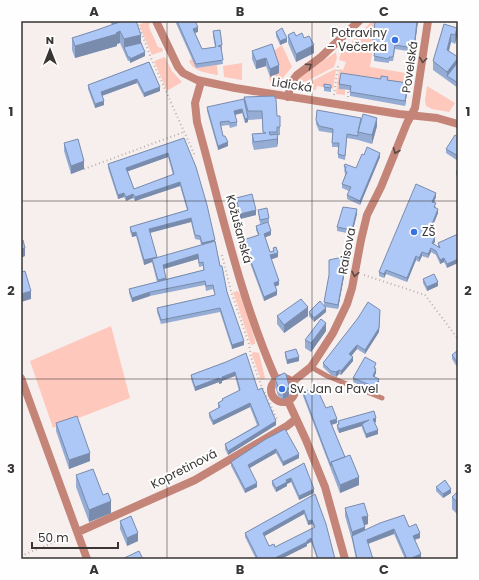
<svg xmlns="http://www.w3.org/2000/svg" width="479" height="580" font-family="Poppins,sans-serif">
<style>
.green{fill:#fec8bd}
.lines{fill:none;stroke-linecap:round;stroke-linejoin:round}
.path{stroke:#b8b1b0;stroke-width:2;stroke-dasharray:1 3;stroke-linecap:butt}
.lane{stroke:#c48477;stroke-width:5}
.street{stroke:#c48477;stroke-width:8}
.wall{fill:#95acd4;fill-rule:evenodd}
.shaded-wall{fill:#798cad}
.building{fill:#adc8f7;stroke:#798cad;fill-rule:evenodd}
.oneway{stroke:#5b4945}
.grid{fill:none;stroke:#383534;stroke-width:1;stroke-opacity:0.55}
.poi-dot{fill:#3872e1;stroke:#fefefe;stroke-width:1.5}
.labels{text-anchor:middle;stroke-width:4;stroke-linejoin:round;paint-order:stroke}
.poi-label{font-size:12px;fill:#383534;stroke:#fefefe;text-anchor:start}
.street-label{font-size:12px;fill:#383534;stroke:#fefefe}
.neatline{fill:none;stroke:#383534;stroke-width:1.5}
.grid-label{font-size:13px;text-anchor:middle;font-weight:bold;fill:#383534}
</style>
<rect width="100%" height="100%" fill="#f7efed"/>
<path class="green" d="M 147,21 L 150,22 L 149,27 L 158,47 L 162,48 L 163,51 L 152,55 L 139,25 Z
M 372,21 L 375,21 L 374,28 L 376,29 L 370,67 L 406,73 L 410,78 L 408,87 L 339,88 L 345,90 L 345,95 L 336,94 L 339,69 L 343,70 L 346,62 L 339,60 L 341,53 Z
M 282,45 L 292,67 L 277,85 L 271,84 L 269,77 L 279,73 L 272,52 Z
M 336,52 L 337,58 L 334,67 L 307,81 L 298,84 L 300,77 Z
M 165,57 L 172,71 L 182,82 L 167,91 L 154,61 Z
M 192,59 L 217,65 L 218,75 C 207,73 194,72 189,61 Z
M 242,63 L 242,80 L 224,77 L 223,66 Z
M 335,69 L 336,70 L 333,89 L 317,86 L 316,90 L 307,89 L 305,87 L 306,84 Z
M 427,86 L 455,103 L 449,112 L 432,109 L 426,106 L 425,101 Z
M 238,291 L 241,296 L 255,340 L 255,344 L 251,345 L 233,292 Z
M 111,326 L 130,398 L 53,428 L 30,361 Z
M 254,352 L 259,353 L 265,378 L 261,380 L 252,355 L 252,353 Z"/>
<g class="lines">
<path class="path" d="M 137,21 L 151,58 L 195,156
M 334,95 L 338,66
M 348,97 L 348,90
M 84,169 L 184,132
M 222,255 L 231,291 L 249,344 L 251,357 L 261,385 L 278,421
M 364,275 L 425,295 L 458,339
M 21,556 L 69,536"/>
<path class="lane" d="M 311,367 L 327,376 L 382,398"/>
<path class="street" d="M 156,21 L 178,67 L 183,73 L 197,80 L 235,88 L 399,114 L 437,118 L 458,124
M 201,82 L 195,103 L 197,122 C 221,208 240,298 276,379
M 288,97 L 291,83 L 297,75 L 321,57 L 359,21
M271 390a12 12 0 1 1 24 0a12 12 0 1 1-24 0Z
M 21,378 L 87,559
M 292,382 L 311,367 L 333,333 L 347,304 L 352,288 L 361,240 L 367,215 L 381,187 L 407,123 L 415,108 L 428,21
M 288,401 L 306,440 L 325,487 L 345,559
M 78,532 L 195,480 L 287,426 L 296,419"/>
</g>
<path class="wall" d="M 110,21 L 136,21 L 145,56 L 130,63 L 130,61 L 128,61 L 120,43 L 117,44 L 117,46 L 75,58 L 72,50 L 72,38 L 97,30 L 112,25 Z
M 175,21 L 195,21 L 198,32 L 195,33 L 202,49 L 215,47 L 213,36 L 213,31 L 222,45 L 222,49 L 221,49 L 223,64 L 196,68 Z
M 418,21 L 414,52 L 395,49 L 393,61 L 389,61 L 389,63 L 374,61 L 375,46 L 373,46 L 373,41 Z
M 444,24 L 457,36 L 455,44 L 451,42 L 449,51 L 458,57 L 458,88 L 433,70 L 433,61 Z
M 276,32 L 287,42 L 280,45 L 276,36 Z
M 288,35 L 296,36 L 304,38 L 314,53 L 296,62 L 288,43 Z
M 272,44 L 279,73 L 270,77 L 266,66 L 256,69 L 252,59 L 252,51 Z
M 149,62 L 160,91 L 144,97 L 137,83 L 102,96 L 104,105 L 95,108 L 88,89 L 88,85 Z
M 381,79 L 388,80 L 408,87 L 405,106 L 350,96 L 350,90 L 339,89 L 339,84 Z
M 331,85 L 331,92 L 324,91 L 324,87 Z
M 244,97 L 277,116 L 280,116 L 280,135 L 278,135 L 277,147 L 254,150 L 252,143 L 252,134 L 263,133 L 262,119 L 248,120 L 248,122 L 245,123 L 242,113 L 235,115 L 237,122 L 237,126 L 230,128 L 229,125 L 221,126 L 223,136 L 228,146 L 218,150 L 207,111 L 207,107 L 244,102 Z
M 316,120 L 377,126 L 372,144 L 358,140 L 347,138 L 345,160 L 338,158 L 338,147 L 332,147 L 332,133 L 319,131 L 316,124 Z
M 458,137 L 458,161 L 446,153 L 446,149 Z
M 184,138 L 215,241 L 220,266 L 227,292 L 244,345 L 232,349 L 220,312 L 161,324 L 157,312 L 157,308 L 215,295 L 213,289 L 206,291 L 205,285 L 150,296 L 132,302 L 129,293 L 129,289 L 157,282 L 152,262 L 144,265 L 136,236 L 132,237 L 130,231 L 130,227 L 187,210 L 180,186 L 135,201 L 133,198 L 126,201 L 124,197 L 118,199 L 108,168 L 108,164 ZM 168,157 L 173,175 L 134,189 L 128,171 ZM 191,222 L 195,239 L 200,240 L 201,245 L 157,258 L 150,233 ZM 198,259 L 199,267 L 203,266 L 203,270 L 166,279 L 164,269 Z
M 64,143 L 84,169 L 71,174 L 64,151 Z
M 364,155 L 380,157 L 360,205 L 347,199 L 347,195 L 349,191 L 342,188 L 342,184 L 345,175 L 344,166 L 356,168 Z
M 458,168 L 458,177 L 456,175 L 456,171 Z
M 436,197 L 434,203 L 438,213 L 429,234 L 435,241 L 434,244 L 438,247 L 438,243 L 458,234 L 447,268 L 444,262 L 440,264 L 436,255 L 431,252 L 428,258 L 422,256 L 419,262 L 416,260 L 407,282 L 386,274 L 384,278 L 379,276 L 379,272 Z
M 236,198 L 256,215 L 240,219 L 236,202 Z
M 258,210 L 269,218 L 269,222 L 268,222 L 271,235 L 265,237 L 270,252 L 273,251 L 273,248 L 278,257 L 271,259 L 279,285 L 275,287 L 277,295 L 264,301 L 243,244 L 243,240 L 258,235 L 256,230 L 256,226 L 266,223 L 260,224 Z
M 357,214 L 352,234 L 337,231 L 337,227 Z
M 347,260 L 338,309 L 325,307 L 326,312 L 314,322 L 309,316 L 309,312 L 324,305 L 324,302 Z
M 423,279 L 438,286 L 427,291 L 423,283 Z
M 380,314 L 379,332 L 365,354 L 357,349 L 351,356 L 353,361 L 341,375 L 339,374 L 336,377 L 331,375 L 323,367 L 323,363 Z
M 277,316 L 308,316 L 284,333 L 277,324 Z
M 326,331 L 311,352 L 305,348 L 305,340 Z
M 458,350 L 458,366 L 457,367 L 452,359 L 452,355 Z
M 285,352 L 299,361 L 287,364 L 285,356 Z
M 226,362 L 258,390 L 276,425 L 228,455 L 225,449 L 225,444 L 257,425 L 250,407 L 213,425 L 209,417 L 209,413 L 218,408 L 218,403 L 222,401 L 222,399 L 239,391 L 235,376 L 222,381 L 222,383 L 219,384 L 219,382 L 195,391 L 191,379 L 191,375 Z
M 376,367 L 375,369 L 376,373 L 374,376 L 379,383 L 375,392 L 353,382 L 353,378 Z
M 275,378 L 289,395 L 288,397 L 283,399 L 278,396 L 275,386 Z
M 303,392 L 326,408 L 337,423 L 332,425 L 345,457 L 359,485 L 340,493 L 303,396 Z
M 338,421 L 376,422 L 374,423 L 378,434 L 366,438 L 362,428 L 362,426 L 339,433 L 337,429 L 337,425 L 338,424 Z
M 56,423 L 90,461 L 69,469 L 56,431 Z
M 266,439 L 299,458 L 283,466 L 276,453 L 249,468 L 257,487 L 245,493 L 231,466 L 231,462 Z
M 304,463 L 314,493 L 299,500 L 291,482 L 287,484 L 287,486 L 276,492 L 272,485 L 272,481 Z
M 76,475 L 111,513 L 89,522 L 76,487 Z
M 436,487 L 451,493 L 443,498 L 436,491 Z
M 458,491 L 458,515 L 452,509 L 452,497 Z
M 315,494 L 335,559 L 317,559 L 311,542 L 307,544 L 307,546 L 281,559 L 256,559 L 245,537 L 245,533 ZM 304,514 L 308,525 L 312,524 L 314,528 L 275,547 L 269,546 L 264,536 Z
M 345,508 L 368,524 L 364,525 L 365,530 L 409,527 L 420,538 L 415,540 L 421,559 L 405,559 L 394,534 L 368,544 L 373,559 L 356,559 L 352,540 L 345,516 Z
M 120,521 L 138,541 L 127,546 L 120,529 Z"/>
<path class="shaded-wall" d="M 417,21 L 418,21 L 414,52 L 414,48 Z
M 198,27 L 198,32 L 193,33 L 193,29 Z
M 457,28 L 457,36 L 455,44 L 455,35 Z
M 120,31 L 120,43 L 117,44 L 117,46 L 75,58 L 75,46 Z
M 451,34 L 451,42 L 447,58 L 447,50 Z
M 141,35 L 141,47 L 124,47 L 124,39 Z
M 287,38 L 287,42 L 280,45 L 280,41 Z
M 314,45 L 314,53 L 296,62 L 296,54 Z
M 145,52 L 145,56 L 130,63 L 130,59 Z
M 266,58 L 266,66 L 256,69 L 256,61 Z
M 458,58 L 458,66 L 447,76 L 447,72 Z
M 279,65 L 279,73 L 270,77 L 270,69 Z
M 137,79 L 137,83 L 101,96 L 101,92 Z
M 408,83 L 408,87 L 405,106 L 405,101 Z
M 160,87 L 160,91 L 144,97 L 144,93 Z
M 104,101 L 104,105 L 95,108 L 95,104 Z
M 242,109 L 242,113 L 234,115 L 234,111 Z
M 248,118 L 248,122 L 245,123 L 245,119 Z
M 377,118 L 377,126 L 372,144 L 372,135 Z
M 278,134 L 278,143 L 277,147 L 277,139 Z
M 228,142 L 228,146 L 218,150 L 218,146 Z
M 168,153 L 168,157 L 126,172 L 126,168 Z
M 380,153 L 380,157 L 360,205 L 360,201 Z
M 84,161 L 84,169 L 71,174 L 71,166 Z
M 180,182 L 180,186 L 135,201 L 135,197 Z
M 124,193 L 124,197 L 118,199 L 118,195 Z
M 436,193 L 436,197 L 432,206 L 432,202 Z
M 133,194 L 133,198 L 126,201 L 126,197 Z
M 357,209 L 357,214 L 352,234 L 352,230 Z
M 438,209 L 438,213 L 428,238 L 428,234 Z
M 256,210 L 256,215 L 240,219 L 240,214 Z
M 191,218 L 191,222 L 149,233 L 149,229 Z
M 271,231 L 271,235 L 264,238 L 264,234 Z
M 136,232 L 136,236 L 132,237 L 132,233 Z
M 435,237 L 435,241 L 432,247 L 432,243 Z
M 215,240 L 215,244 L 202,247 L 202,243 Z
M 25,248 L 25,256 L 21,258 L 21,249 Z
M 431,248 L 431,252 L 428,258 L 428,254 Z
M 422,252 L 422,256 L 419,262 L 419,258 Z
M 278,253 L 278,257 L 270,260 L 270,255 Z
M 198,254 L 198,259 L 163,269 L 163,265 Z
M 347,256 L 347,260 L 338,309 L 338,305 Z
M 416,256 L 416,260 L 407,282 L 407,278 Z
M 157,257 L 157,261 L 152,259 L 152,262 L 144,265 L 144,260 Z
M 444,258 L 444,262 L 440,264 L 440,260 Z
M 458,259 L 458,263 L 447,268 L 447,264 Z
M 386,270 L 386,274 L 384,278 L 384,274 Z
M 166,278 L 166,282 L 158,284 L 158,280 Z
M 279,281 L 279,285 L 274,287 L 274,283 Z
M 438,282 L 438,286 L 427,291 L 427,287 Z
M 31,291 L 31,299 L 21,302 L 21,294 Z
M 277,291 L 277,295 L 264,301 L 264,297 Z
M 150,292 L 150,296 L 132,302 L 132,298 Z
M 308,307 L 308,316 L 284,333 L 284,325 Z
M 326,308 L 326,312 L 314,322 L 314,318 Z
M 380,310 L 379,332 L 365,354 L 365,350 Z
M 326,323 L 326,331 L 311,352 L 311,343 Z
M 244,341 L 244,345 L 232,349 L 232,345 Z
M 357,345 L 357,349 L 349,359 L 349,354 Z
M 299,357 L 299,361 L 287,364 L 287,360 Z
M 353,357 L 353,361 L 341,375 L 341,371 Z
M 376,369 L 376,373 L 373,380 L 373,376 Z
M 339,370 L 339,374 L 336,377 L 336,372 Z
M 235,372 L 235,376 L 222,381 L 222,383 L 219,384 L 219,379 L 222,377 Z
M 219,378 L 219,382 L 195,391 L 195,387 Z
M 379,379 L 379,383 L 375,392 L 375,387 Z
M 289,386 L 289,395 L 288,397 L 283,399 L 283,391 Z
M 250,403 L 250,407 L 213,425 L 213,421 Z
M 376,418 L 376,422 L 373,423 L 373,419 Z
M 337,419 L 337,423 L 330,425 L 330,421 Z
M 369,420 L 362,424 L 362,426 L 339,433 L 339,429 Z
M 276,421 L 276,425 L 228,455 L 228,451 Z
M 378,430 L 378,434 L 366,438 L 366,434 Z
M 276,449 L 276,453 L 248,469 L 248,465 Z
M 90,453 L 90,461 L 69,469 L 69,460 Z
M 299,454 L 299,458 L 283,466 L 283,462 Z
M 359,477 L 359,485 L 340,493 L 340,485 Z
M 291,478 L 291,482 L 287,484 L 287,486 L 276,492 L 276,488 L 286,480 Z
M 257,483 L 257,487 L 245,493 L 245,489 Z
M 314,489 L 314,493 L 299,500 L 299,496 Z
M 451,489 L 451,493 L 443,498 L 443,494 Z
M 111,501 L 111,513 L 89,522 L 89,510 Z
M 304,510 L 304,514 L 263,537 L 263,533 Z
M 368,516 L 368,524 L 362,526 L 362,517 Z
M 312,520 L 312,524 L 308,525 L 308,521 Z
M 365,527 L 365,535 L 352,536 L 352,532 Z
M 394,529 L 394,534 L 367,544 L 367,540 Z
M 138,533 L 138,541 L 127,546 L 127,538 Z
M 420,533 L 420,538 L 413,540 L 413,536 Z
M 311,538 L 311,542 L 307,544 L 307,546 L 281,559 L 273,559 Z
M 421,554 L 421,559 L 409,559 Z"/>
<path class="building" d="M 112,21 L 122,21 L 113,24 Z
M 122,21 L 136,21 L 141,35 L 124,39 L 120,31 L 116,33 L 117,34 L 75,46 L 72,38 L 97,30 Z
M 177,21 L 195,21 L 198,27 L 193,29 L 202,49 L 216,47 L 213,31 L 220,30 L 222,45 L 218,46 L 221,47 L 223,60 L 196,64 Z
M 375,21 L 417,21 L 414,48 L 395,45 L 393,57 L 389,57 L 389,59 L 374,56 L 376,42 L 373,41 Z
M 444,24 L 457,28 L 455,35 L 451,34 L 447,50 L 458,57 L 458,58 L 447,72 L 433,61 Z
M 282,28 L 287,38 L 280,41 L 276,32 Z
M 294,32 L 296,36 L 302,33 L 304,38 L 309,36 L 314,45 L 296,54 L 288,35 Z
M 141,43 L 145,52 L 130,59 L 130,57 L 128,57 L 124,47 Z
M 272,44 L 279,65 L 270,69 L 266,58 L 256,61 L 252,51 Z
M 149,62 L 160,87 L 144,93 L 137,79 L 101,92 L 104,101 L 95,104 L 88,85 Z
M 458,62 L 458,83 L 447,76 Z
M 341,73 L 381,79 L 381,76 L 388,77 L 387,80 L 408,83 L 405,101 L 350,92 L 351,86 L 339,84 Z
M 324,84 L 331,85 L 331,88 L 324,87 Z
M 274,96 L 276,99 L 277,116 L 280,116 L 280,127 L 277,127 L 277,132 L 269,132 L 270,135 L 278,134 L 277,139 L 254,142 L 252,134 L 266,133 L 263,132 L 262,111 L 248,111 L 244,97 Z
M 244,99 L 248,118 L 245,119 L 242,109 L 234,111 L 237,122 L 230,123 L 229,121 L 220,122 L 223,136 L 225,136 L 228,142 L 218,146 L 207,107 Z
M 317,110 L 361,118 L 358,132 L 358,136 L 347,134 L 345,156 L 338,154 L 339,143 L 332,143 L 333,129 L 319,126 L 316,120 Z
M 363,114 L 377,118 L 372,135 L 358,132 Z
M 455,135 L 458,137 L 458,156 L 446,149 Z
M 184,138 L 196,167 L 207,205 L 215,240 L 202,243 L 200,236 L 195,235 L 191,218 L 149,229 L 157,257 L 144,260 L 136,232 L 132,233 L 130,227 L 188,210 L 180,182 L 135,197 L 133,194 L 126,197 L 124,193 L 118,195 L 108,164 ZM 168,153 L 174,174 L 134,189 L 126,168 Z
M 78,139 L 84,161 L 71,166 L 64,143 Z
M 367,147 L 380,153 L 360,201 L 347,195 L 351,187 L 342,184 L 347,172 L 345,171 L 346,167 L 344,166 L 345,164 L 356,168 L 362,154 L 364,155 Z
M 416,184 L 436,193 L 432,202 L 436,203 L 434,207 L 438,209 L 428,234 L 435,237 L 432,243 L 440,248 L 438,243 L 458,234 L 458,259 L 447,264 L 444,258 L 440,260 L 436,251 L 431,248 L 428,254 L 422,252 L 419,258 L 416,256 L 407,278 L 386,270 L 384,274 L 379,272 Z
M 252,194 L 256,210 L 240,214 L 236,198 Z
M 343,207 L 357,209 L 352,230 L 337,227 Z
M 267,208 L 269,218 L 260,220 L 258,210 Z
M 268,222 L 271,231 L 264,234 L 270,252 L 274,251 L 273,248 L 276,247 L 278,253 L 270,255 L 279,281 L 274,283 L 277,291 L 264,297 L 243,240 L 259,235 L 256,226 Z
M 21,240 L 23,240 L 25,248 L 21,249 Z
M 215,241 L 220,266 L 222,266 L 227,292 L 244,341 L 232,345 L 220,308 L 161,320 L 157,308 L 215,295 L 213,285 L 206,286 L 205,281 L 150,292 L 132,298 L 129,289 L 204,270 L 203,262 L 199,263 L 198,254 L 163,265 L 166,278 L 158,280 L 152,259 Z
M 347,256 L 338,305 L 324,302 L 329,275 L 329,260 Z
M 25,271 L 31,291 L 21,294 L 21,272 Z
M 434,274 L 438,282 L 427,287 L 423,279 Z
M 301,299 L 308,307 L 284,325 L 277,316 Z
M 320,301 L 326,308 L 314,318 L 309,312 Z
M 368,302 L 380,310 L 379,328 L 365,350 L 357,345 L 349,354 L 353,357 L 341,371 L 339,370 L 336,372 L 331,371 L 323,363 L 358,318 Z
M 321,319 L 326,323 L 311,343 L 305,340 Z
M 296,349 L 299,357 L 287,360 L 285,352 Z
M 458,350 L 458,362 L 457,362 L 452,355 Z
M 246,353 L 258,390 L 262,388 L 276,421 L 228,451 L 225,444 L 259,425 L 250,403 L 213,421 L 209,413 L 220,407 L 218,403 L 223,400 L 222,399 L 240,390 L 235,372 L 222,377 L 222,379 L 219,379 L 219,378 L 195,387 L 191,375 L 226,362 Z
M 365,357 L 376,363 L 374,368 L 376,369 L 373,376 L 379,379 L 375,387 L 353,378 Z
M 284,373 L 286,374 L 289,386 L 288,388 L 283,391 L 278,387 L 275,378 Z
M 316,387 L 326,408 L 332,406 L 337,419 L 330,421 L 345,457 L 331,462 L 331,466 L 303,392 Z
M 374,411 L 376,418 L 373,419 L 378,430 L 366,434 L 362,424 L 369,420 L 339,429 L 337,425 L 339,424 L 338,421 Z
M 77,416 L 90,453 L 69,460 L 56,423 Z
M 285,429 L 299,454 L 283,462 L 276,449 L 248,465 L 257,483 L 245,489 L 231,462 L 266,439 Z
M 350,455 L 359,477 L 340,485 L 331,462 Z
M 304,463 L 314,489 L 299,496 L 291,478 L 286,480 L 287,482 L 276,488 L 272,481 Z
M 93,469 L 103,495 L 108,493 L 111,501 L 89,510 L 76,475 Z
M 445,480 L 451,489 L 443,494 L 436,487 Z
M 458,491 L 458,503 L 452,497 Z
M 315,494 L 326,524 L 335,559 L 318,559 L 311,538 L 307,541 L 307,542 L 273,559 L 258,559 L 245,533 L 297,504 ZM 304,510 L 308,521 L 312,520 L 315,527 L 275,547 L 274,544 L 269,546 L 263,533 Z
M 364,503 L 368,516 L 362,517 L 365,527 L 352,532 L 345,508 Z
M 404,515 L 409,527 L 416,524 L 420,533 L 413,536 L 421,554 L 409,559 L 407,559 L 394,529 L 367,540 L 373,559 L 357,559 L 352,536 L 380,523 Z
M 131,516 L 138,533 L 127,538 L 120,521 Z
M 139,551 L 143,559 L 122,559 Z"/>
<defs><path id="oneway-chevron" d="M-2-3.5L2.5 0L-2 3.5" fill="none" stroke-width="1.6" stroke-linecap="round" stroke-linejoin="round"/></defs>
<g class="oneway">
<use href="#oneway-chevron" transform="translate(423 60) rotate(98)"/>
<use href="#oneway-chevron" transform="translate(309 66) rotate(-34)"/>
<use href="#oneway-chevron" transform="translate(396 151) rotate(113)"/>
<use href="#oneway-chevron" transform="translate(355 274) rotate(101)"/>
</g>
<path class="grid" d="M 167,21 L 167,559M 312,21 L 312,559M 21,201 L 458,201M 21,379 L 458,379"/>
<g class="poi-dot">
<circle cx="395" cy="40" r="4"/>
<circle cx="414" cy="232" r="4"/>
<circle cx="282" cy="389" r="4"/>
</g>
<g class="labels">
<g class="poi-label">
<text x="387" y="37" text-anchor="end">Potraviny<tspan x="387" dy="14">– Večerka</tspan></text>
<text x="422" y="236">ZŠ</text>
<text x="290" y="393">Sv. Jan a Pavel</text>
</g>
<g class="street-label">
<text transform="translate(410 67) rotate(-82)" y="4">Povelská</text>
<text transform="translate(292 85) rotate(9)" y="4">Lidická</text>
<text transform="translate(239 229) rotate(75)" y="4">Kožušanská</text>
<text transform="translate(347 251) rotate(-79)" y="4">Raisova</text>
<text transform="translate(184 469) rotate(-27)" y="4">Kopretinová</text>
</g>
</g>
<rect width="479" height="580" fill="none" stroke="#fefefe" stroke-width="44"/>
<g transform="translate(50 50)" stroke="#fefefe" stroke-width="3" paint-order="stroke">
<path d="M0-3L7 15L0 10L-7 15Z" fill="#383534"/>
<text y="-6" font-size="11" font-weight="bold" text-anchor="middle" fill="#383534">N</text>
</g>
<path d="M32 542v6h86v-6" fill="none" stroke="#383534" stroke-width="2"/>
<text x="38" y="542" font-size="12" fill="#383534" stroke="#fefefe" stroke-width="3" paint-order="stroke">50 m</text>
<rect x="22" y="22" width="435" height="536" class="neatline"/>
<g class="grid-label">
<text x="94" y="16">A</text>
<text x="240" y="16">B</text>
<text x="384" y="16">C</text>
<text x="11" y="116">1</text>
<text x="468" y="116">1</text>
<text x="11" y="295">2</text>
<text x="468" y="295">2</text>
<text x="11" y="473">3</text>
<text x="468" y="473">3</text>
<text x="94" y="574">A</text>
<text x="240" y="574">B</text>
<text x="384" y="574">C</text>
</g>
</svg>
